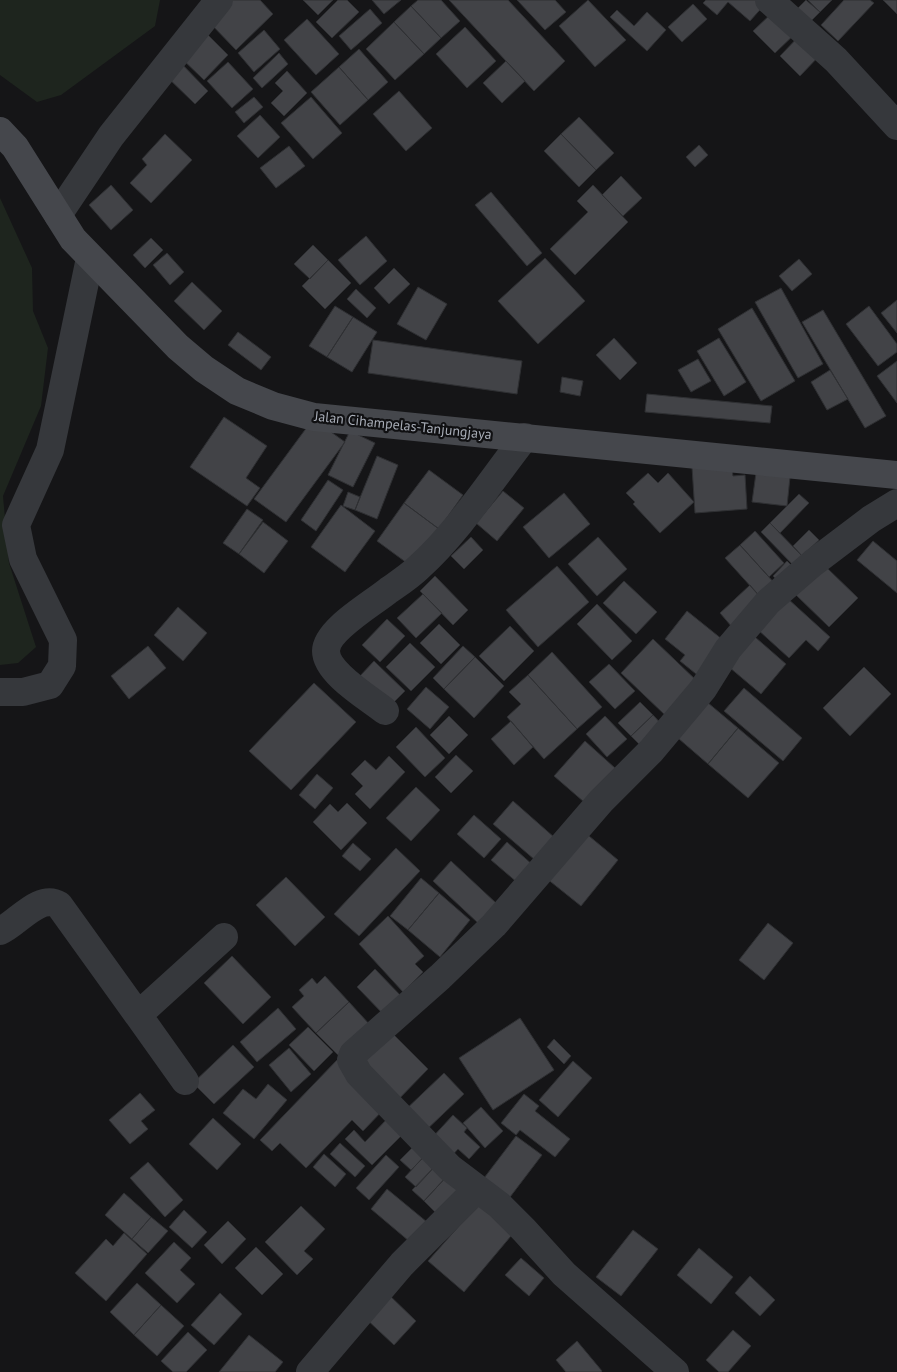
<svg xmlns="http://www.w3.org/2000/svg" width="897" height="1372" font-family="'PT Sans',sans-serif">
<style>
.green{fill:#1e251e}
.building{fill:#424347;stroke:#2f3033}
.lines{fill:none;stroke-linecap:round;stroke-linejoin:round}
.minor{stroke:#36383c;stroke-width:28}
.tertiary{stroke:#36383c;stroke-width:28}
.secondary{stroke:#45474c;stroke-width:28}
.labels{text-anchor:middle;stroke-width:4.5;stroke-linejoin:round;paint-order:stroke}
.street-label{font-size:14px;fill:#a8adb7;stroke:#101012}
</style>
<rect width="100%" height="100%" fill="#151517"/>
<path class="green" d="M 0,0 L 160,0 L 155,26 L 61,95 L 37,102 L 0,75 Z
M 0,198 L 32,268 L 33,311 L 48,348 L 41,406 L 3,496 L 9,563 L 36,647 L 18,663 L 0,665 Z"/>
<path class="building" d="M 232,0 L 260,0 L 273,14 L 236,50 L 209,22 Z
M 303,0 L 333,0 L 318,15 Z
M 338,0 L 347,0 L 359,12 L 332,38 L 316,22 Z
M 372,0 L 401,0 L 384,14 Z
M 418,0 L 441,0 L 460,21 L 441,38 L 411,6 Z
M 449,0 L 508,0 L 565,61 L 534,91 Z
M 517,0 L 555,0 L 566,12 L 545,30 Z
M 588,0 L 626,40 L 595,67 L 559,26 Z
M 706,0 L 762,0 L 766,3 L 750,21 L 728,2 L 717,15 L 703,3 Z
M 806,0 L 820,12 L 807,25 L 794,12 Z
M 808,0 L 832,0 L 820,12 Z
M 844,0 L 870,0 L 874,3 L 838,41 L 821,25 Z
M 883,0 L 897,0 L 897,14 Z
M 693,4 L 707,19 L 682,42 L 668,27 Z
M 411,6 L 441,38 L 424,54 L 394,22 Z
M 370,9 L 382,23 L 351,50 L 339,36 Z
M 617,10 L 634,26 L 647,12 L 666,30 L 647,51 L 610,17 Z
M 775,10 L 797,32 L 775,53 L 753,31 Z
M 307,19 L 339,54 L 316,75 L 284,40 Z
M 394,22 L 424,54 L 395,80 L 366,49 Z
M 465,27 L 496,61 L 467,88 L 436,54 Z
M 203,30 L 228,55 L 204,80 L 178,55 Z
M 264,30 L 280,49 L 254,72 L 238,53 Z
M 801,34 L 821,54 L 800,76 L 780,56 Z
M 359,49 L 388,82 L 368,100 L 339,67 Z
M 279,53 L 288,64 L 262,88 L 253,78 Z
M 177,59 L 208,91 L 195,104 L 163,73 Z
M 506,61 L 525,81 L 502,103 L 483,83 Z
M 228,62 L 253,89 L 232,108 L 207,81 Z
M 339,67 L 368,100 L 340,125 L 311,92 Z
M 287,71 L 307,93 L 284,116 L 271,103 L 283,91 L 275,83 Z
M 399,91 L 432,128 L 406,151 L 373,114 Z
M 254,97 L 263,107 L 244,123 L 235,112 Z
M 311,97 L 342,133 L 313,159 L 281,123 Z
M 260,115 L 280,137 L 258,158 L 237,136 Z
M 579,117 L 614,153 L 596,170 L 561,134 Z
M 165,134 L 192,160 L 151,203 L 130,183 L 147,165 L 142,159 Z
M 561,134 L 596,170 L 579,187 L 544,151 Z
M 699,145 L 708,155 L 695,167 L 686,157 Z
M 289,146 L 305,166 L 276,188 L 260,168 Z
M 621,176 L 642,198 L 623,216 L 602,195 Z
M 111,185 L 133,210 L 111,230 L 89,205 Z
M 593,185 L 628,222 L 575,275 L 550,249 L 588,212 L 577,201 Z
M 491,192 L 542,253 L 527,266 L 475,205 Z
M 366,236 L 387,261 L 360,285 L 338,260 Z
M 151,238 L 163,250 L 145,268 L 133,255 Z
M 313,245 L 328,260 L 310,279 L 294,264 Z
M 167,253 L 184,272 L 170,285 L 153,265 Z
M 545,258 L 585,301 L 538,344 L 498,301 Z
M 799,259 L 812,274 L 792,291 L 779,276 Z
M 328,260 L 351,283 L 325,309 L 302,286 Z
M 394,268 L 410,284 L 389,304 L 374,288 Z
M 192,282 L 222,311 L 204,330 L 174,301 Z
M 418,287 L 447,304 L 426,340 L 397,324 Z
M 781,288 L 823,364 L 798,378 L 755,302 Z
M 356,289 L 376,308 L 367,318 L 347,299 Z
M 897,300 L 897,333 L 881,313 Z
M 335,306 L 353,317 L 327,357 L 309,346 Z
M 869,306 L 897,344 L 897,352 L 878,366 L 846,324 Z
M 752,308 L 795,381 L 761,401 L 718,329 Z
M 823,310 L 886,416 L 865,428 L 802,322 Z
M 353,317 L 377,332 L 352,372 L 327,357 Z
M 238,332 L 271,357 L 261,370 L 228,345 Z
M 614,338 L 637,363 L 620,380 L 596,355 Z
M 719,338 L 746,382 L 724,396 L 697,351 Z
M 373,340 L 522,361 L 517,394 L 368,373 Z
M 698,359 L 711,381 L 691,392 L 678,370 Z
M 897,361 L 897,403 L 877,376 Z
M 830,370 L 848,399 L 827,410 L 811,382 Z
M 562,377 L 583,381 L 580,396 L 560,392 Z
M 647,394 L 772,406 L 770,423 L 645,412 Z
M 224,417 L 267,446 L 246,478 L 260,488 L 247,506 L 190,467 Z
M 313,419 L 345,442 L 286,522 L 254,499 Z
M 350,431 L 375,443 L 353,487 L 328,475 Z
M 377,456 L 398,465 L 377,519 L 355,510 Z
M 731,464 L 733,476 L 745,475 L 747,509 L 695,513 L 692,467 Z
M 429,470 L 463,495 L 439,529 L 404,503 Z
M 648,473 L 658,483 L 668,473 L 694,502 L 660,533 L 633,504 L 635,502 L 626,493 Z
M 756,473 L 790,477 L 787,506 L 752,502 Z
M 328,480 L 343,490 L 316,531 L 301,520 Z
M 503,491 L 524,508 L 497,541 L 476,523 Z
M 348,492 L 360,497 L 355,510 L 343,506 Z
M 564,493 L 590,524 L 549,558 L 523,527 Z
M 799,494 L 809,503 L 780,533 L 770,523 Z
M 404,503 L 439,529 L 411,566 L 377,541 Z
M 341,505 L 375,531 L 345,572 L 311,547 Z
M 247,509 L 263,520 L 239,554 L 223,543 Z
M 263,522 L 288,541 L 264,573 L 239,554 Z
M 770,523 L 802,556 L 793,565 L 761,532 Z
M 809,530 L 819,540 L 802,556 L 793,546 Z
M 755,531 L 784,563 L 769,577 L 740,545 Z
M 471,537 L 483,550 L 464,569 L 451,556 Z
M 598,537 L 627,569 L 597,596 L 568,564 Z
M 873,541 L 897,561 L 897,593 L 857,560 Z
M 740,545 L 777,586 L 762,599 L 725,558 Z
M 787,561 L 798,572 L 784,587 L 773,576 Z
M 557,566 L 589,602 L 538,647 L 506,610 Z
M 825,566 L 858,598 L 829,627 L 796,595 Z
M 435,576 L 468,610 L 453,625 L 420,591 Z
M 624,581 L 657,612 L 636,634 L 603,603 Z
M 750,585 L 762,599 L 732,627 L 720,613 Z
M 423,594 L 442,613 L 416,638 L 397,618 Z
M 786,597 L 830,637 L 818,651 L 806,640 L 789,658 L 757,629 Z
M 597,604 L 632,641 L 612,660 L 577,624 Z
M 178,607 L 207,633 L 183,661 L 154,635 Z
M 687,611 L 728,644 L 701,678 L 680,661 L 685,655 L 665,639 Z
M 387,619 L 405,636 L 380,662 L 362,645 Z
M 439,624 L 460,645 L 441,664 L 420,643 Z
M 510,626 L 534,651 L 504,681 L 479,656 Z
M 755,637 L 786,664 L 761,694 L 729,667 Z
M 653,639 L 698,682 L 666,716 L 621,673 Z
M 410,643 L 435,667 L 411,691 L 386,667 Z
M 148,646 L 166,668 L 129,699 L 111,676 Z
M 463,646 L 475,657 L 444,689 L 433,678 Z
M 552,652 L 602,707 L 577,729 L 528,675 Z
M 475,657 L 504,686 L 474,718 L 444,689 Z
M 374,661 L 405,691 L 390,706 L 359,677 Z
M 609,664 L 635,691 L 615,709 L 589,682 Z
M 864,667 L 891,694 L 850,736 L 823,708 Z
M 528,675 L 577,729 L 544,759 L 507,717 L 521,704 L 509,692 Z
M 314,683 L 356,722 L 291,790 L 249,751 Z
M 426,687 L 449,707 L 430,729 L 407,709 Z
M 744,688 L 802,738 L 783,761 L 724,711 Z
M 701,697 L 738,728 L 708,764 L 671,732 Z
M 640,702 L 653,715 L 631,736 L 618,723 Z
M 653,715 L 666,729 L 644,749 L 631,736 Z
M 449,716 L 468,735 L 449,754 L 430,735 Z
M 605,716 L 627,739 L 607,757 L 586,734 Z
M 511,721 L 533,747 L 514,765 L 491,739 Z
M 416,727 L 445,758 L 425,777 L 396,747 Z
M 738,728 L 779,763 L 748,798 L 708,764 Z
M 585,741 L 615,768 L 584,802 L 554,776 Z
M 456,755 L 473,771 L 451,793 L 435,777 Z
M 389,756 L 405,772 L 370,809 L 355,794 L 363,786 L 351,774 L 365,760 L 376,770 Z
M 317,774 L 333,788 L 315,809 L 299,795 Z
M 416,787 L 440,810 L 411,841 L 386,818 Z
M 513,801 L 555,838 L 535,860 L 493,824 Z
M 347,803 L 367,823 L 341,850 L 313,822 L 330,804 L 338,812 Z
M 474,815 L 501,839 L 484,858 L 457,834 Z
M 583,831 L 618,860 L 581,906 L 546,878 Z
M 507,842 L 534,866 L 519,884 L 491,860 Z
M 353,843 L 371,859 L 360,871 L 342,856 Z
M 396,848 L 420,871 L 359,936 L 334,914 Z
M 451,861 L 496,903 L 478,923 L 433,881 Z
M 286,877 L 325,917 L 295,946 L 256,905 Z
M 421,878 L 439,893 L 408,930 L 390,916 Z
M 439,893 L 470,920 L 440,957 L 408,930 Z
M 388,916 L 424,956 L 415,964 L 423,972 L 403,992 L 359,944 Z
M 768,923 L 793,943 L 764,980 L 739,960 Z
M 232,956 L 271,997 L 243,1024 L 204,983 Z
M 375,969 L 404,999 L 386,1017 L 357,987 Z
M 325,976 L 349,1002 L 316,1033 L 292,1007 L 304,996 L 299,990 L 312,978 L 317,984 Z
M 349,1002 L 371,1026 L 339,1056 L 316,1033 Z
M 278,1008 L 296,1029 L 257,1062 L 240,1042 Z
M 520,1018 L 554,1070 L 493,1110 L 459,1058 Z
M 308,1027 L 333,1052 L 314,1071 L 289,1045 Z
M 390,1031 L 428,1069 L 394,1104 L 356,1065 Z
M 554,1039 L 571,1056 L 564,1064 L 547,1047 Z
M 233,1045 L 254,1067 L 214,1104 L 193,1083 Z
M 289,1048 L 311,1074 L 291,1092 L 269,1065 Z
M 337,1060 L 386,1107 L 363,1131 L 352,1120 L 306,1168 L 280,1143 L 272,1151 L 260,1140 Z
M 573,1061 L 592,1078 L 558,1117 L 539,1100 Z
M 444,1073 L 464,1094 L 421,1135 L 401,1114 Z
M 268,1084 L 287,1100 L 254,1139 L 223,1113 L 243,1089 L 256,1099 Z
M 140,1093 L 155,1110 L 141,1121 L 148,1129 L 130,1144 L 109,1120 Z
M 524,1094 L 539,1106 L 535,1111 L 570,1139 L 555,1157 L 520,1130 L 516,1135 L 501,1123 Z
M 481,1107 L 503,1131 L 485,1148 L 463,1123 Z
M 453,1115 L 467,1128 L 464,1132 L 480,1147 L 469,1159 L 458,1149 L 449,1159 L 429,1141 Z
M 213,1118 L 241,1144 L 217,1170 L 189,1144 Z
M 387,1119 L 403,1134 L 372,1165 L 345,1139 L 354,1130 L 365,1142 Z
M 516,1136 L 542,1155 L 507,1201 L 481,1182 Z
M 340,1143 L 365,1166 L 355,1177 L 330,1154 Z
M 413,1147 L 424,1157 L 411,1170 L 400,1160 Z
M 427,1153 L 438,1163 L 416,1187 L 405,1177 Z
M 324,1154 L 346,1174 L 335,1187 L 313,1167 Z
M 386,1155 L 399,1167 L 369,1200 L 356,1188 Z
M 148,1162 L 183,1200 L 165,1217 L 130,1178 Z
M 438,1163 L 449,1174 L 424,1201 L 412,1190 Z
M 449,1174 L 467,1190 L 441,1218 L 424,1201 Z
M 387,1189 L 433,1227 L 416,1247 L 371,1209 Z
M 124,1193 L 151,1217 L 132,1239 L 105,1215 Z
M 482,1200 L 516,1230 L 464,1292 L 428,1261 Z
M 301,1206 L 325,1229 L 304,1251 L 313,1259 L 297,1275 L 265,1242 Z
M 184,1210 L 207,1232 L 192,1248 L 169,1227 Z
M 151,1217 L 168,1231 L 148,1253 L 132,1239 Z
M 228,1221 L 246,1239 L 222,1264 L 204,1245 Z
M 633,1230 L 658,1249 L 621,1296 L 596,1277 Z
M 124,1233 L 147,1254 L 106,1301 L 75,1273 L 106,1239 L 113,1246 Z
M 174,1242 L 191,1258 L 180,1270 L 195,1284 L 177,1303 L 145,1273 Z
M 256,1247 L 283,1274 L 262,1295 L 235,1268 Z
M 699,1248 L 733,1277 L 711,1304 L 677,1275 Z
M 521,1258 L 544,1278 L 529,1296 L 505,1275 Z
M 750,1276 L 775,1300 L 760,1316 L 735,1293 Z
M 137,1283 L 161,1305 L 134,1335 L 110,1312 Z
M 385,1291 L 416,1321 L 394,1345 L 362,1315 Z
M 220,1293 L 242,1314 L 214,1345 L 191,1325 Z
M 161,1305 L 184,1326 L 157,1356 L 134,1335 Z
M 733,1330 L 751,1346 L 728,1372 L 719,1372 L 706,1360 Z
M 188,1332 L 207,1350 L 186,1372 L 173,1372 L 161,1361 Z
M 249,1335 L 283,1362 L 275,1372 L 219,1372 Z
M 577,1341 L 602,1371 L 601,1372 L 566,1372 L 556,1360 Z"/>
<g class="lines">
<path class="minor" d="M 769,0 L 836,60 L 897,126
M 58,215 L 111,136 L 219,0
M 385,711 C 369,698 326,673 326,651 C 326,630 372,604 389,590 C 399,583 410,576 419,567 C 458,532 492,479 525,437
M 0,931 C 17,924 39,893 59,905 L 138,1015 L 224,937
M 138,1015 L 185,1081
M 310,1372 L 402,1264 L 477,1189
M 675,1372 L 564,1274 L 524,1230 L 499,1205 L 450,1168 L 359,1074 L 351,1060 L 353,1054 L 440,977 L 494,925 L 601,801 L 651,751 L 703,689 L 728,649 L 768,602 L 813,563 L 871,519 L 897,503"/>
<path class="tertiary" d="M 0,692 L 23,692 L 50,685 L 62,666 L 63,640 L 23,559 L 16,525 L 50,450 L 90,258"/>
<path class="secondary" d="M 0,131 L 15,147 L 73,239 L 178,347 L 204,369 L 237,391 L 273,406 L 314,417 L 897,475"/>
</g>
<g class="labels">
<g class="street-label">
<text transform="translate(403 425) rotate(6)" y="5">Jalan Cihampelas-Tanjungjaya</text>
</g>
</g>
</svg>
